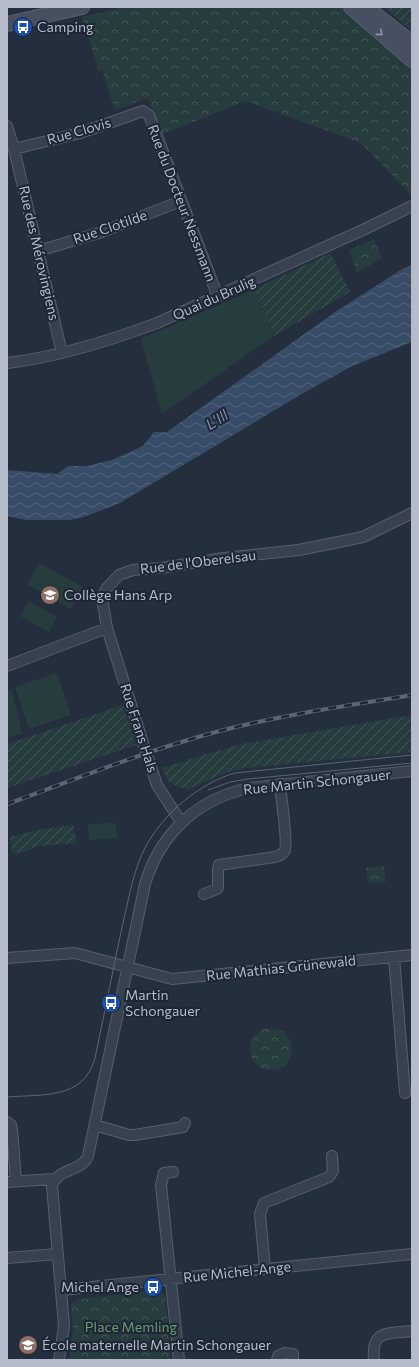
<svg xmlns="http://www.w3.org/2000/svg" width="419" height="1367" font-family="Commissioner,sans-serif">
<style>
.grass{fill:#263c3f}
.park{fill:url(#park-crowns)}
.garden{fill:url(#garden-furrows)}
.water{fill:url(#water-waves)}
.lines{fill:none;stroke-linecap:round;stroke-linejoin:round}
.street-casing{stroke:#565f6c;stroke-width:12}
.secondary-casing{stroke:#565f6c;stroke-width:16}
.street{stroke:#38414e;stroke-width:10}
.secondary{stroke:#465061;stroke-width:14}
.tram{stroke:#5a6575;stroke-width:1}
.rail-casing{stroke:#5a6575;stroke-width:4}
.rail{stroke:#1d2633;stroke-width:2.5;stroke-dasharray:8;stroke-linecap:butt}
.oneway{stroke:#8e96a5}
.labels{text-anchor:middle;stroke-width:4;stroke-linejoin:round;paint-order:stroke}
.poi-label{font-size:14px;fill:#b4bcc9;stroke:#1d2633;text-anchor:start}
.street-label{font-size:14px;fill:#b4bcc9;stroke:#1d2633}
.park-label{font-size:14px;fill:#6b9a76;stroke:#1d2633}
.water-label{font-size:15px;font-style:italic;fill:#7c92b1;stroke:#1d2633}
</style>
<defs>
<pattern id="park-crowns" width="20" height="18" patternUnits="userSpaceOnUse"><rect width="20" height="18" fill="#263c3f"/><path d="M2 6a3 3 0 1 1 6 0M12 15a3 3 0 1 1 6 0" fill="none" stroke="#435659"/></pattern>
<pattern id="garden-furrows" width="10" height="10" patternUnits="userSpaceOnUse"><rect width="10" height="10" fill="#263c3f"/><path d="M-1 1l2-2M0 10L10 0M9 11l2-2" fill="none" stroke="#435659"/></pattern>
<pattern id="water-waves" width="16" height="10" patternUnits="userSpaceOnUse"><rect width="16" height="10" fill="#394c67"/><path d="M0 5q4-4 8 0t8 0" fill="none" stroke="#53647b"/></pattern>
</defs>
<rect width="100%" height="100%" fill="#242f3e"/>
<path class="grass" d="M 255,289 L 274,336 L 162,414 L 141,339 Z
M 39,563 L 83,587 L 71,609 L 27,584 Z
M 29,601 L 57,617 L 49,632 L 20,616 Z
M 57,673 L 71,715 L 29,729 L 15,687 Z
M 12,690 L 22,734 L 7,737 L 7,691 Z
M 116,823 L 117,838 L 89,840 L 88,824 Z"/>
<path class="park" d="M 125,7 L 342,7 L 350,16 L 412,69 L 412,196 L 361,143 L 246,101 L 162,134 L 148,98 L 115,110 L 102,70 L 99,71 L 82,17 Z
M 374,239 L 382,258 L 357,273 L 349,250 Z
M 384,866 L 386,882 L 368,883 L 366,868 Z
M250 1049a21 21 0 1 1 42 0a21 21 0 1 1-42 0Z
M 158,1290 L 165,1295 L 171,1360 L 69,1360 L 73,1327 L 71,1305 L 77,1299 Z"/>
<path class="garden" d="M 384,7 L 412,7 L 412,31 Z
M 330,253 L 350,292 L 274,336 L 255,289 Z
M 123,705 L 136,745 L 7,788 L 7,744 Z
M 412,715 L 412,752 L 245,768 L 227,772 L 189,789 L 178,787 L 168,781 L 162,768 L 237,745 Z
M 73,825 L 77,843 L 37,846 L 24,852 L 12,854 L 10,837 L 42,829 Z"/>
<path class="water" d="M 412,265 L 412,342 L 352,366 L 300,395 L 120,503 L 84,517 L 70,520 L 27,520 L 7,516 L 7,470 L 57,474 L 68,466 L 87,466 L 112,460 L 143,446 L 154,432 L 167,432 L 338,310 L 404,268 Z"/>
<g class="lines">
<defs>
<path id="street" d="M 7,126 L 14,149 L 62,353
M 14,149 L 80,133 L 143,111 L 149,115 L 218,297
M 38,251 L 102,232 L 181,201
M 7,363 C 58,357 109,341 157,323 L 365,229 L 412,206
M 7,666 L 107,628
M 181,822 L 157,785 L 143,743 L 107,628 L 103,604 L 103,596 L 106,589 L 119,575 L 133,570 L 161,568 L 224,558 L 299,550 L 363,537 L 412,513
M 204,894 L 217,889 L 218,887 L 218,869 L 219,865 L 275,857 C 279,856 283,854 285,850 C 288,842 281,797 280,784
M 394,957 L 405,1093
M 7,958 L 75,953 L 172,979 L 412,955
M 7,1122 L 11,1125 L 12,1129 L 16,1181
M 95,1125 L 129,1135 L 135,1135 L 183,1127 L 185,1123
M 173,1172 L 164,1173 L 161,1185 L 179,1360
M 7,1182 L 55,1179
M 7,1258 L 58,1254
M 265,1269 L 260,1214 L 264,1203 L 329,1177 L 333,1171 L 332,1156
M 62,1290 L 412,1254
M 59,1360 L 64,1326 L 52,1186 C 57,1168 82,1172 88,1156 L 145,884 C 160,834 197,799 249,788 L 412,771
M 277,1360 L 278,1356 L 284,1353 L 293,1354 L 293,1360
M 374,1360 C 371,1329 388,1334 412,1331"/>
<path id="secondary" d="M 351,7 L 412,60
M 366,7 L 412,43
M 7,24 L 82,7"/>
</defs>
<use href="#street" class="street-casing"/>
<use href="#secondary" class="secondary-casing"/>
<use href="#street" class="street"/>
<use href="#secondary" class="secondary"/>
<path class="tram" d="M 208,790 L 230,782 L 248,779 L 412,763
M 7,1097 C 42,1094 84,1100 95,1058 C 105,1011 114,964 124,918 C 130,894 134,868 146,846 C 164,813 200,783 235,773 L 412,755"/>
<defs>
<path id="rail" d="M 7,804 C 76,779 145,751 216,732 C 280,715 346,706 412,695"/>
</defs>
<use href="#rail" class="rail-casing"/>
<use href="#rail" class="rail"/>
</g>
<defs><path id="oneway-chevron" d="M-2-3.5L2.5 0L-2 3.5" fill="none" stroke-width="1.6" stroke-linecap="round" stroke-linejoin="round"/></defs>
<use class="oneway" href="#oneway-chevron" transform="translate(380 33) rotate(41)"/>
<defs>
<symbol id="bus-disc" viewBox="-11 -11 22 22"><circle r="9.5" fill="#1a4fb4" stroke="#1d2633"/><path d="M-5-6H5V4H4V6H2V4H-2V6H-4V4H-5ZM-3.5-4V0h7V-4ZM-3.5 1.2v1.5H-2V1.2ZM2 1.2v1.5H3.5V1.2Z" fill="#fff"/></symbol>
<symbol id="school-disc" viewBox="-11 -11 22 22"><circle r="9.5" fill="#8d6e63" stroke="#1d2633"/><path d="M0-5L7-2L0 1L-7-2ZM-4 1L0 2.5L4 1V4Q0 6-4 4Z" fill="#fff"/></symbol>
</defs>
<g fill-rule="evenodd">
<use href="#bus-disc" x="12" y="16" width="22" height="22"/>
<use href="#school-disc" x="39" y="584" width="22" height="22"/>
<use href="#bus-disc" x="100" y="992" width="22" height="22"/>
<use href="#bus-disc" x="142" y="1276" width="22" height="22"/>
<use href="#school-disc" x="17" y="1334" width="22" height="22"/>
</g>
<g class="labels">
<g class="poi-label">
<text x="37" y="32">Camping</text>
<text x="64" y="600">Collège Hans Arp</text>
<text x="125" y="1000">Martin<tspan x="125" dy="16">Schongauer</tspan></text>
<text x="139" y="1292" text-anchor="end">Michel Ange</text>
<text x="42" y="1350">École maternelle Martin Schongauer</text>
</g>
<g class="street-label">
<text transform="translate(79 131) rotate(-16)" y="5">Rue Clovis</text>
<text transform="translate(182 203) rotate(69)" y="5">Rue du Docteur Nessmann</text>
<text transform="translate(110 227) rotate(-19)" y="5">Rue Clotilde</text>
<text transform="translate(39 253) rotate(77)" y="5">Rue des Mérovingiens</text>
<text transform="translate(214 298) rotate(-24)" y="5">Quai du Brulig</text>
<text transform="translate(198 562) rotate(-7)" y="5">Rue de l'Oberelsau</text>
<text transform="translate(139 728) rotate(72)" y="5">Rue Frans Hals</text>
<text transform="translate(317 782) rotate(-6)" y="5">Rue Martin Schongauer</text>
<text transform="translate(281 968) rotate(-6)" y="5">Rue Mathias Grünewald</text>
<text transform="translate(237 1272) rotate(-6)" y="5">Rue Michel-Ange</text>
</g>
<g class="park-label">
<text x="131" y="1332">Place Memling</text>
</g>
<g class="water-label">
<text transform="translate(217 420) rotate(-33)" y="5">L'Ill</text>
</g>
</g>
<rect width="419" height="1367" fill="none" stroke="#b4bcc9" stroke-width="16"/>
</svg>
